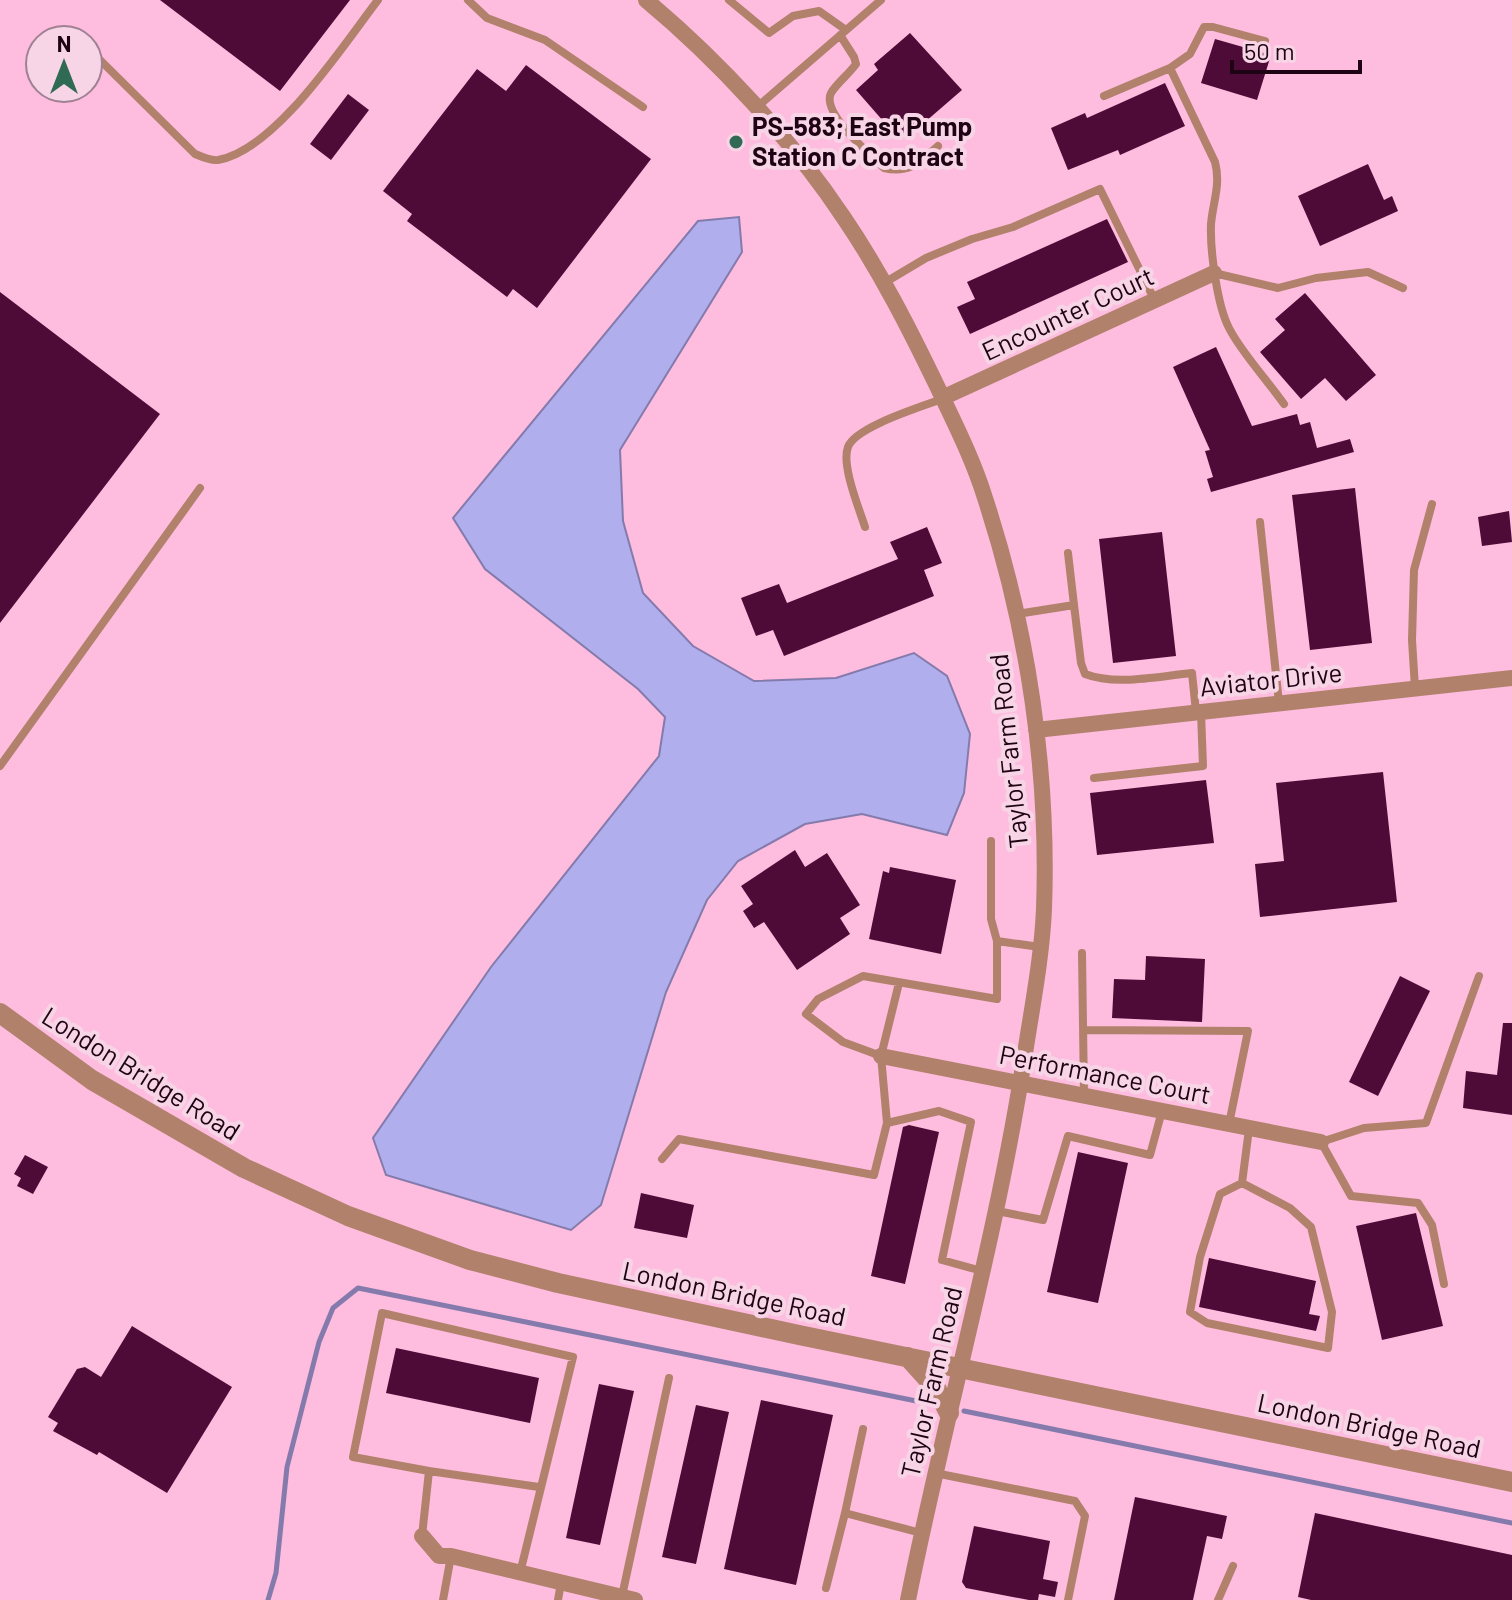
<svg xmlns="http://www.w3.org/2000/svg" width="1512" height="1600" font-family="Barlow,sans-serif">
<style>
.water{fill:#b0aeed;stroke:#847bac;stroke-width:2}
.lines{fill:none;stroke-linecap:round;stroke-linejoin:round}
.stream{stroke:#847bac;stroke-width:5}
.building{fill:#4f0b38}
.service{stroke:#b1816b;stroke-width:8}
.minor{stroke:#b1816b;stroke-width:16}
.tertiary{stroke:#b1816b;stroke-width:20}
.poi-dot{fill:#306a54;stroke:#f7d5e6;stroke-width:3}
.labels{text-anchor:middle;stroke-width:8;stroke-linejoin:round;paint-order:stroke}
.poi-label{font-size:26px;font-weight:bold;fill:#1d0313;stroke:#f7d5e6;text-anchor:start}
.street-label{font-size:26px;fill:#1d0313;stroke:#f7d5e6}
</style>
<rect width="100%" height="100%" fill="#febcdf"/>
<path class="water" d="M 739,217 L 742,252 L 620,450 L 623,521 L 643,593 L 693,646 L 754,681 L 836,678 L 914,653 L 947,676 L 970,734 L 964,793 L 947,835 L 862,814 L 805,824 L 738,861 L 707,900 L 666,992 L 601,1205 L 571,1230 L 386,1175 L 373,1138 L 491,967 L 659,756 L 665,717 L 638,689 L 485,569 L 453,518 L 698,221 Z"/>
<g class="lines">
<path class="stream" d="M 964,1411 L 1512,1523
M 268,1600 L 276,1573 L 287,1467 L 319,1342 L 333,1308 L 358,1288 L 936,1405"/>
</g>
<path class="building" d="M 160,0 L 350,0 L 280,91 Z
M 910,33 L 962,90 L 925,122 L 922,118 L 898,138 L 856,90 L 878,70 L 874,64 Z
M 1215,39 L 1271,55 L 1257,100 L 1201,83 Z
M 526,65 L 651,159 L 537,308 L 513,289 L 507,297 L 407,221 L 412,214 L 383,191 L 477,69 L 506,91 Z
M 1165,83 L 1185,126 L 1120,155 L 1118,150 L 1068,170 L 1051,128 L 1085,113 L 1087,118 Z
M 348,94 L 369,110 L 331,160 L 310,144 Z
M 1368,164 L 1384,200 L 1392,196 L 1398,211 L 1320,246 L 1298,196 Z
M 1107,219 L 1128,262 L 970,334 L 957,307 L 975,299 L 967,282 Z
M 0,292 L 160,414 L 0,623 Z
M 1305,293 L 1376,375 L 1346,401 L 1325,378 L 1301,399 L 1260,352 L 1285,330 L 1275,319 Z
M 1216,347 L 1252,426 L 1297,414 L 1300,425 L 1310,422 L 1317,448 L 1350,439 L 1354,452 L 1211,492 L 1207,479 L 1213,477 L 1205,451 L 1210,450 L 1173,367 Z
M 1355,488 L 1372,643 L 1310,650 L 1292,495 Z
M 1509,511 L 1512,542 L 1482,546 L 1478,517 Z
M 927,527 L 942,563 L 924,570 L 934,596 L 784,656 L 773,630 L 756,636 L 741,598 L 779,584 L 787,603 L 898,559 L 890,542 Z
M 1162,532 L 1176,656 L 1113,663 L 1099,539 Z
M 1383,772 L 1397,902 L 1260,917 L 1255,864 L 1284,861 L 1276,783 Z
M 1206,780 L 1214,843 L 1097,855 L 1090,793 Z
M 795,850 L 805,867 L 827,853 L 860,905 L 840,918 L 850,934 L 797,970 L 764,922 L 754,928 L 743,911 L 753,904 L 741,886 Z
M 890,867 L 956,880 L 941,954 L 869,939 L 883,871 L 889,873 Z
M 1146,956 L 1205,959 L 1202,1022 L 1112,1018 L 1114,979 L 1145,980 Z
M 1400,976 L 1430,991 L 1378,1096 L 1349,1082 Z
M 1503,1023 L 1512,1023 L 1512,1115 L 1463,1108 L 1466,1071 L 1497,1075 Z
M 909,1125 L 939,1132 L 905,1284 L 871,1276 L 903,1127 Z
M 1078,1152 L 1128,1163 L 1098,1303 L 1047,1292 Z
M 25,1155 L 48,1167 L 33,1194 L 17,1186 L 21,1178 L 14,1174 Z
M 641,1193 L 694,1205 L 687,1238 L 634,1228 Z
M 1416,1213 L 1443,1326 L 1382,1340 L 1356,1226 Z
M 1209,1258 L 1316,1281 L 1309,1314 L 1320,1316 L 1316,1331 L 1199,1307 Z
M 132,1326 L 232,1387 L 167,1493 L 99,1452 L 97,1455 L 53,1431 L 58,1423 L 48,1417 L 77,1369 L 85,1367 L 101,1377 Z
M 396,1348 L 539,1378 L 530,1423 L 386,1393 Z
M 599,1384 L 634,1391 L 600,1545 L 566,1538 Z
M 761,1400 L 833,1415 L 796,1585 L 724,1569 Z
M 696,1405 L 729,1412 L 696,1564 L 662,1557 Z
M 1135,1497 L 1227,1516 L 1222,1539 L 1207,1536 L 1193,1600 L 1114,1600 Z
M 1315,1513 L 1512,1555 L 1512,1600 L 1311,1600 L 1298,1597 Z
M 974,1526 L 1050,1541 L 1043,1579 L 1058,1582 L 1055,1597 L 1039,1594 L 1038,1600 L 1029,1600 L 966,1588 L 962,1582 Z"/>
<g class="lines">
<path class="service" d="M 468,0 L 487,18 L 545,40 L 643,107
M 729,0 L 769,33 L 793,16 L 819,11 L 846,30
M 840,35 L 854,57 L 856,64 C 849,74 837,83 831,93 C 821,113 870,154 884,168 C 909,174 920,162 938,146
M 97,57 L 195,154 C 202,157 211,161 218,160 C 276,150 343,45 378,0
M 1170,68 L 1190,54 L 1204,27 L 1213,27 L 1265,41
M 1104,96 L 1170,68 L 1215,162 C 1221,185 1213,201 1211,224 C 1210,250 1217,305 1229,328 C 1241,352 1268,381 1284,404
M 756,108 L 881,0
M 1214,273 L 1278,288 L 1316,278 L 1368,272 L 1403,288
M 884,283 L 926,258 L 972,239 L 1013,227 L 1100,189 L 1155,301
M 1260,522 L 1279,703
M 865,527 C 859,508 841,465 848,447 C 855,427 921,407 942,399
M 1068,553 L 1074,605
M 1017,614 L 1074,605 L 1081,663 L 1085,674 C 1116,686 1159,676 1192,673 L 1196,712
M 1415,688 L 1412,640 L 1414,570 L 1432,504
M 0,766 L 200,488
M 1094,778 L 1203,766 L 1201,712
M 991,841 L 991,919 L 997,941
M 1082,953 L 1084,1095
M 1084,1030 L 1248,1031 L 1229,1124
M 881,1056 L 843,1042 L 806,1014 L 818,999 L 863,976 L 997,999 L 997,941 L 1040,947
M 887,1123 L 939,1111 L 971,1122 L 942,1260 L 982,1271
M 662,1159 L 679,1139 L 874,1175 L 887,1123 L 881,1056 L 899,983
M 1242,1183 L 1290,1208 L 1311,1227 L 1332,1312 L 1328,1348 L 1207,1323 L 1190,1312 L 1200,1257 L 1220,1194 L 1242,1183 L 1249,1129
M 997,1211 L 1043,1220 L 1068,1136 L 1150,1155 L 1162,1111
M 1444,1284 L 1432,1225 L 1418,1203 L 1351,1196 L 1321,1142 L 1364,1128 L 1426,1123 L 1479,976
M 863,1429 L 845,1513 L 921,1533
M 429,1471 L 539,1487
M 935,1473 L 1075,1501 L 1085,1516 L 1068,1600
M 422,1536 L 429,1471 L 353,1457 L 382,1313 L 573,1357 L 520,1573
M 826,1588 L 845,1513
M 622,1596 L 669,1378
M 443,1600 L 451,1556
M 558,1600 L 561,1583
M 1218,1600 L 1233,1566"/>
<path class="minor" d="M 646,0 C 718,60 792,140 844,218 C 880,271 909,328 937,386 C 954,422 973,459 985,498 C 1028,629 1049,771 1044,909 C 1042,955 1033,1002 1026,1047 C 998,1234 945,1415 908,1600
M 942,398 L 1214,273
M 1036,730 L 1512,678
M 881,1056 L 1321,1142
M 422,1536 L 439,1556 L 451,1556 L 635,1600"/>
<path class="tertiary" d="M 0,1013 L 92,1080 L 244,1168 L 348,1216 L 470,1260 L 558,1283 L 799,1335 L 1512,1482
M 908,1357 L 936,1388 L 949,1413"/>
</g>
<circle class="poi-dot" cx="736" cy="142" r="8"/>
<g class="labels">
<g class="poi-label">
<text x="752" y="136">PS-583; East Pump<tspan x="752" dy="30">Station C Contract</tspan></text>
</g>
<g class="street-label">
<text transform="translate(1068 314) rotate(-25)" y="9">Encounter Court</text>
<text transform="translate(1271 680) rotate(-6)" y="9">Aviator Drive</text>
<text transform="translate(1009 751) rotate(-96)" y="9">Taylor Farm Road</text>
<text transform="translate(141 1074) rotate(32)" y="9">London Bridge Road</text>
<text transform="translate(1105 1075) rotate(11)" y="9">Performance Court</text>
<text transform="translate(734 1294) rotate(12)" y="9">London Bridge Road</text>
<text transform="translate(932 1382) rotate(-77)" y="9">Taylor Farm Road</text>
<text transform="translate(1369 1426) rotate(12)" y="9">London Bridge Road</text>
</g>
</g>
<g transform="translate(64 64)"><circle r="38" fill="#f7d5e6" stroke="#a08192" stroke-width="2"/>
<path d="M0-6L14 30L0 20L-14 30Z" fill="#306a54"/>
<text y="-12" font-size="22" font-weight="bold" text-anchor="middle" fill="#1d0313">N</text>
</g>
<path d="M1232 60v12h128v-12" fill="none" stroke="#1d0313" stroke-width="4"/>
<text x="1244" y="60" font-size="24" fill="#1d0313" stroke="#f7d5e6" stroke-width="6" paint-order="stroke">50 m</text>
</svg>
